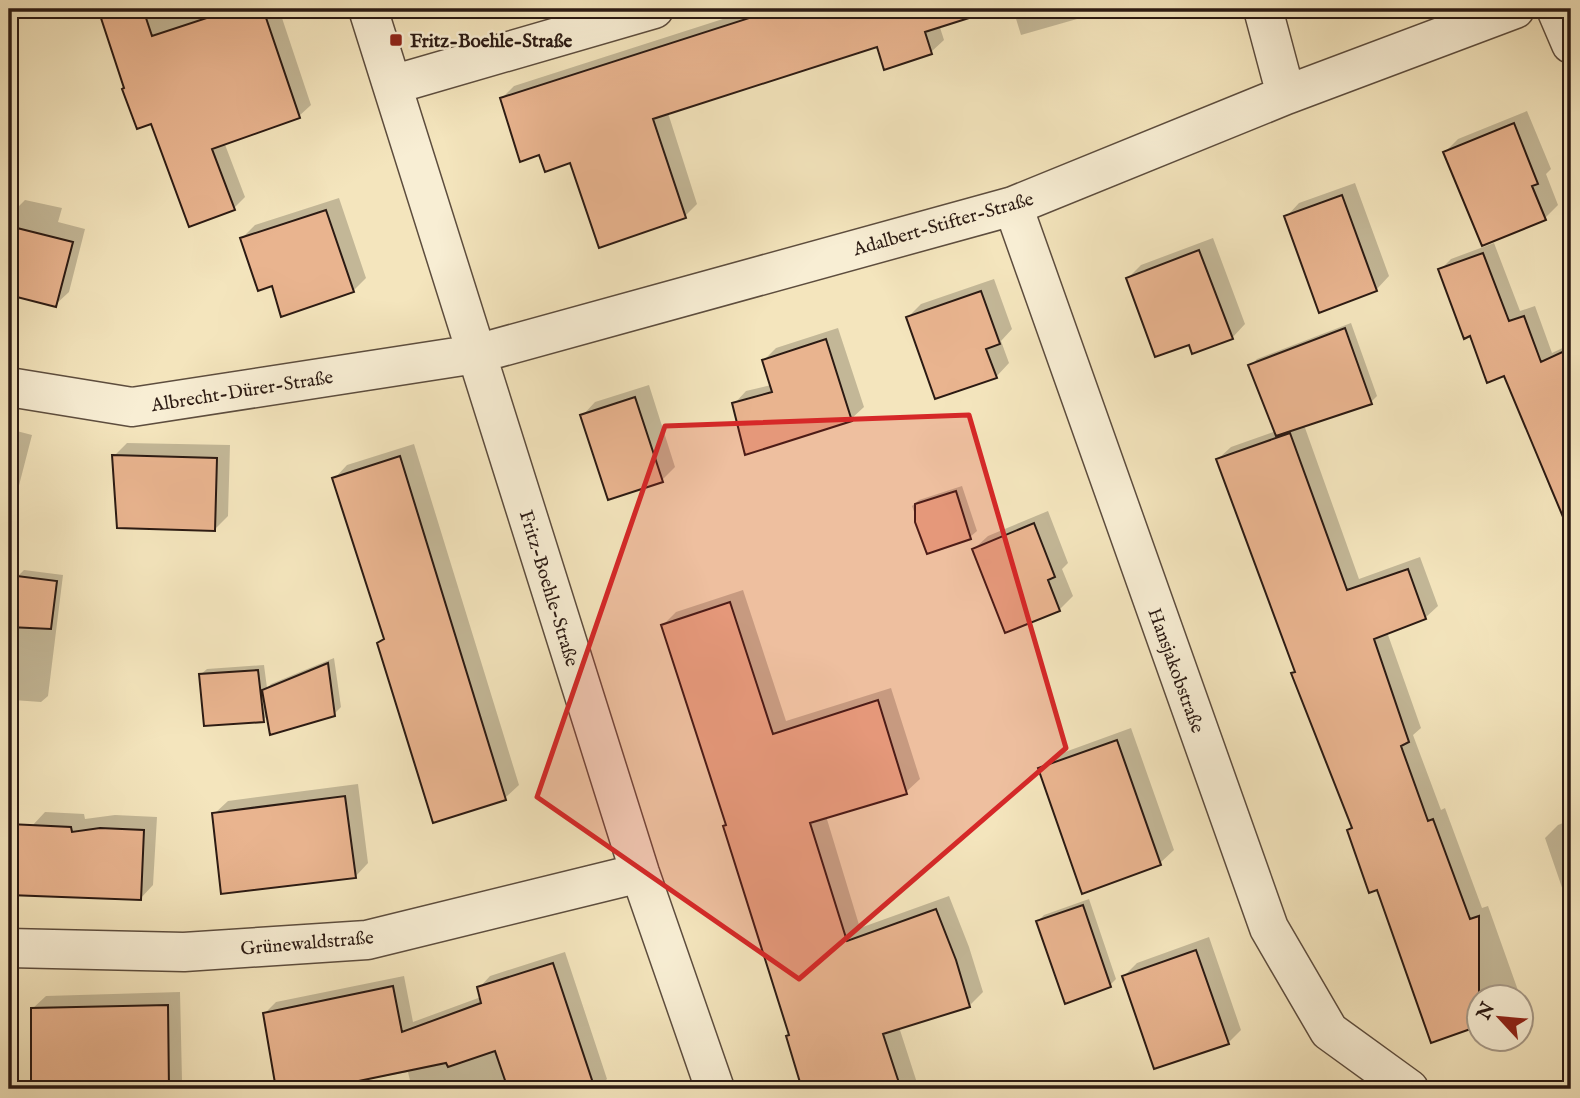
<svg xmlns="http://www.w3.org/2000/svg" width="1580" height="1098" font-family="'IM FELL English',serif">
<style>
.shadow{fill:#0003}
.building{fill:#e9b48f;stroke:#2b1a13;stroke-width:2}
.lines{fill:none;stroke-linecap:round;stroke-linejoin:round}
.minor-casing{stroke:#5d4d3e;stroke-width:41}
.minor{stroke:#f8eed4;stroke-width:38}
.marked{fill:#d62828;fill-opacity:0.2;stroke:#d62828;stroke-width:5;stroke-linejoin:round}
.poi-dot{fill:#8f2418;stroke:#f8eed4;stroke-width:2.5}
.labels{text-anchor:middle;stroke-width:5;stroke-linejoin:round;paint-order:stroke}
.poi-label{font-size:19px;font-weight:bold;fill:#2b1a13;stroke:#f8eed4;text-anchor:start}
.street-label{font-size:19px;fill:#2b1a13;stroke:#f8eed4}
</style>
<rect width="100%" height="100%" fill="#f4e5bd"/>
<filter id="stains"><feTurbulence type="fractalNoise" baseFrequency=".00286" numOctaves="4"/><feColorMatrix values="0 0 0 0 .2 0 0 0 0 .09 0 0 0 0 .02 0 0 0 .5 -.17"/></filter>
<radialGradient id="worn" r=".72"><stop offset=".6" stop-color="#630" stop-opacity="0"/><stop offset="1" stop-color="#630" stop-opacity=".3"/></radialGradient>
<path class="shadow" d="M 105,9 L 279,9 L 311,105 L 299,116 L 224,142 L 245,197 L 234,208 L 152,122 L 126,87 L 101,13 Z
M 754,9 L 934,9 L 944,40 L 931,52 L 878,45 L 668,113 L 697,204 L 685,216 L 571,161 L 502,98 L 514,86 Z
M 1013,9 L 1112,9 L 1021,35 Z
M 1527,111 L 1551,169 L 1546,174 L 1558,205 L 1545,218 L 1445,152 L 1458,139 Z
M 1355,183 L 1389,276 L 1376,290 L 1286,217 L 1299,203 Z
M 339,198 L 366,278 L 353,291 L 273,284 L 242,238 L 255,225 Z
M 25,200 L 62,208 L 58,222 L 85,229 L 69,292 L 55,305 L 9,293 L 9,225 L 12,213 Z
M 1213,238 L 1245,324 L 1232,338 L 1190,343 L 1128,278 L 1141,265 Z
M 1494,243 L 1520,311 L 1535,306 L 1552,353 L 1571,344 L 1571,533 L 1551,491 L 1505,374 L 1471,333 L 1440,270 L 1451,259 Z
M 994,279 L 1012,329 L 1001,341 L 1009,363 L 996,377 L 908,317 L 921,304 Z
M 1351,323 L 1377,396 L 1371,402 L 1304,425 L 1359,579 L 1420,557 L 1438,606 L 1425,618 L 1387,632 L 1421,728 L 1413,735 L 1441,810 L 1445,808 L 1482,908 L 1488,906 L 1520,996 L 1478,996 L 1378,888 L 1349,831 L 1353,826 L 1293,674 L 1297,670 L 1218,459 L 1231,447 L 1276,431 L 1250,366 L 1257,359 Z
M 838,328 L 864,407 L 851,419 L 734,404 L 746,391 L 771,385 L 764,360 L 776,348 Z
M 649,385 L 675,467 L 662,480 L 582,416 L 595,402 Z
M 9,429 L 32,435 L 15,501 L 9,507 Z
M 127,443 L 230,445 L 228,516 L 215,529 L 114,456 Z
M 414,444 L 519,785 L 505,798 L 379,643 L 385,636 L 334,479 L 347,465 Z
M 962,486 L 977,531 L 970,537 L 928,552 L 912,506 L 919,500 Z
M 1048,511 L 1068,563 L 1062,569 L 1073,596 L 1059,610 L 974,549 L 988,536 Z
M 24,570 L 63,575 L 48,696 L 41,702 L 13,700 L 17,577 Z
M 743,590 L 786,721 L 891,688 L 920,779 L 906,792 L 826,816 L 860,928 L 949,896 L 969,947 L 983,992 L 969,1006 L 899,1027 L 919,1089 L 804,1089 L 788,1036 L 790,1034 L 727,824 L 663,625 L 676,612 Z
M 334,658 L 341,707 L 334,714 L 268,715 L 263,720 L 200,675 L 207,669 L 264,665 L 267,688 L 271,684 Z
M 1131,728 L 1174,850 L 1160,863 L 1040,769 L 1054,756 Z
M 358,784 L 368,863 L 355,877 L 214,814 L 228,801 Z
M 45,812 L 84,814 L 85,819 L 115,815 L 157,817 L 153,885 L 140,899 L 32,826 Z
M 1571,820 L 1571,907 L 1569,908 L 1545,838 L 1558,825 Z
M 1089,899 L 1116,979 L 1110,985 L 1038,921 L 1044,915 Z
M 1209,937 L 1241,1030 L 1228,1043 L 1124,976 L 1137,963 Z
M 565,952 L 607,1079 L 597,1089 L 412,1089 L 408,1072 L 316,1089 L 277,1089 L 265,1013 L 276,1002 L 404,976 L 413,1022 L 481,997 L 479,988 L 490,976 Z
M 180,992 L 182,1080 L 173,1089 L 33,1089 L 32,1009 L 46,996 Z
M 1320,1083 L 1322,1089 L 1302,1089 Z"/>
<path class="building" d="M 98,9 L 143,9 L 152,36 L 234,9 L 263,9 L 300,118 L 212,149 L 235,210 L 189,227 L 151,124 L 137,129 L 122,89 L 124,88 Z
M 777,9 L 968,9 L 969,18 L 925,32 L 932,54 L 884,70 L 877,47 L 653,119 L 686,218 L 599,248 L 570,163 L 545,172 L 539,155 L 520,162 L 500,98 Z
M 1514,123 L 1538,184 L 1532,186 L 1546,220 L 1482,246 L 1443,152 Z
M 1342,195 L 1377,291 L 1319,313 L 1284,216 Z
M 326,210 L 354,292 L 281,317 L 272,286 L 258,291 L 240,238 Z
M 9,226 L 73,242 L 56,307 L 9,295 Z
M 1199,250 L 1233,339 L 1192,354 L 1189,345 L 1155,357 L 1126,278 Z
M 1483,253 L 1509,321 L 1524,316 L 1541,362 L 1571,348 L 1571,536 L 1504,376 L 1487,383 L 1470,336 L 1464,339 L 1438,269 Z
M 981,291 L 1000,344 L 986,349 L 997,378 L 935,399 L 906,317 Z
M 1345,328 L 1372,404 L 1276,436 L 1248,365 Z
M 826,339 L 852,421 L 745,455 L 732,403 L 772,392 L 762,360 Z
M 635,397 L 663,482 L 608,500 L 580,415 Z
M 1290,433 L 1347,590 L 1408,569 L 1426,619 L 1374,639 L 1409,742 L 1401,746 L 1428,821 L 1433,819 L 1470,919 L 1479,916 L 1479,1026 L 1431,1043 L 1377,890 L 1369,893 L 1347,830 L 1352,828 L 1291,673 L 1295,672 L 1216,459 Z
M 112,455 L 217,458 L 215,531 L 117,528 Z
M 400,456 L 506,800 L 433,823 L 377,643 L 384,639 L 332,478 Z
M 956,491 L 971,539 L 927,554 L 915,522 L 915,504 Z
M 1034,523 L 1055,577 L 1048,580 L 1060,611 L 1005,633 L 972,549 Z
M 9,575 L 57,581 L 51,629 L 9,627 Z
M 730,602 L 773,734 L 878,700 L 907,794 L 810,823 L 847,941 L 936,909 L 956,960 L 970,1007 L 883,1034 L 901,1089 L 802,1089 L 786,1036 L 789,1035 L 723,826 L 726,825 L 661,625 Z
M 328,663 L 335,716 L 270,735 L 262,690 Z
M 258,670 L 264,722 L 204,726 L 199,674 Z
M 1117,740 L 1161,865 L 1082,894 L 1038,768 Z
M 345,796 L 356,878 L 221,894 L 212,813 Z
M 9,824 L 71,827 L 72,832 L 100,828 L 144,830 L 141,900 L 9,895 Z
M 1083,905 L 1111,987 L 1065,1004 L 1036,921 Z
M 1196,950 L 1229,1044 L 1154,1069 L 1122,976 Z
M 553,963 L 595,1089 L 508,1089 L 495,1051 L 448,1067 L 446,1063 L 320,1089 L 276,1089 L 263,1013 L 393,986 L 402,1032 L 481,1003 L 477,987 Z
M 168,1005 L 169,1089 L 31,1089 L 31,1008 Z"/>
<g class="lines">
<defs>
<path id="minor" d="M 368,9 L 640,873 L 715,1089
M 1263,9 L 1286,95
M 1556,9 L 1571,44
M 392,85 L 654,9
M 1013,206 L 1269,928 L 1329,1031 L 1409,1089
M 9,387 L 132,407 L 476,354 L 1013,206 L 1286,95 L 1515,9
M 9,948 L 184,952 L 367,940 L 640,873"/>
</defs>
<use href="#minor" class="minor-casing"/>
<use href="#minor" class="minor"/>
</g>
<path class="marked" d="M 969,415 L 1066,748 L 799,979 L 537,797 L 665,426 Z"/>
<rect class="poi-dot" x="389" y="33" width="14" height="14" rx="3.5"/>
<g class="labels">
<g class="poi-label">
<text x="410" y="47">Fritz-Boehle-Straße</text>
</g>
<g class="street-label">
<text transform="translate(943 223) rotate(-16)" y="7">Adalbert-Stifter-Straße</text>
<text transform="translate(242 390) rotate(-9)" y="7">Albrecht-Dürer-Straße</text>
<text transform="translate(550 588) rotate(73)" y="7">Fritz-Boehle-Straße</text>
<text transform="translate(1177 670) rotate(70)" y="7">Hansjakobstraße</text>
<text transform="translate(307 942) rotate(-5)" y="7">Grünewaldstraße</text>
</g>
</g>
<rect width="1580" height="1098" fill="none" stroke="#f4e5bd" stroke-width="35"/>
<rect x="10" y="10" width="1559" height="1077" fill="none" stroke="#2b1a13" stroke-width="3.5"/>
<rect x="18" y="18" width="1545" height="1063" fill="none" stroke="#2b1a13" stroke-width="2"/>
<g transform="translate(1500 1018) rotate(296)"><circle r="33" fill="#f8eed4" stroke="#a69987" stroke-width="2"/>
<path d="M0-5L12 26L0 18L-12 26Z" fill="#8f2418"/>
<text y="-10" font-size="19" font-weight="bold" text-anchor="middle" fill="#2b1a13">N</text>
</g>
<rect width="100%" height="100%" filter="url(#stains)"/>
<rect width="100%" height="100%" fill="url(#worn)"/>
</svg>
